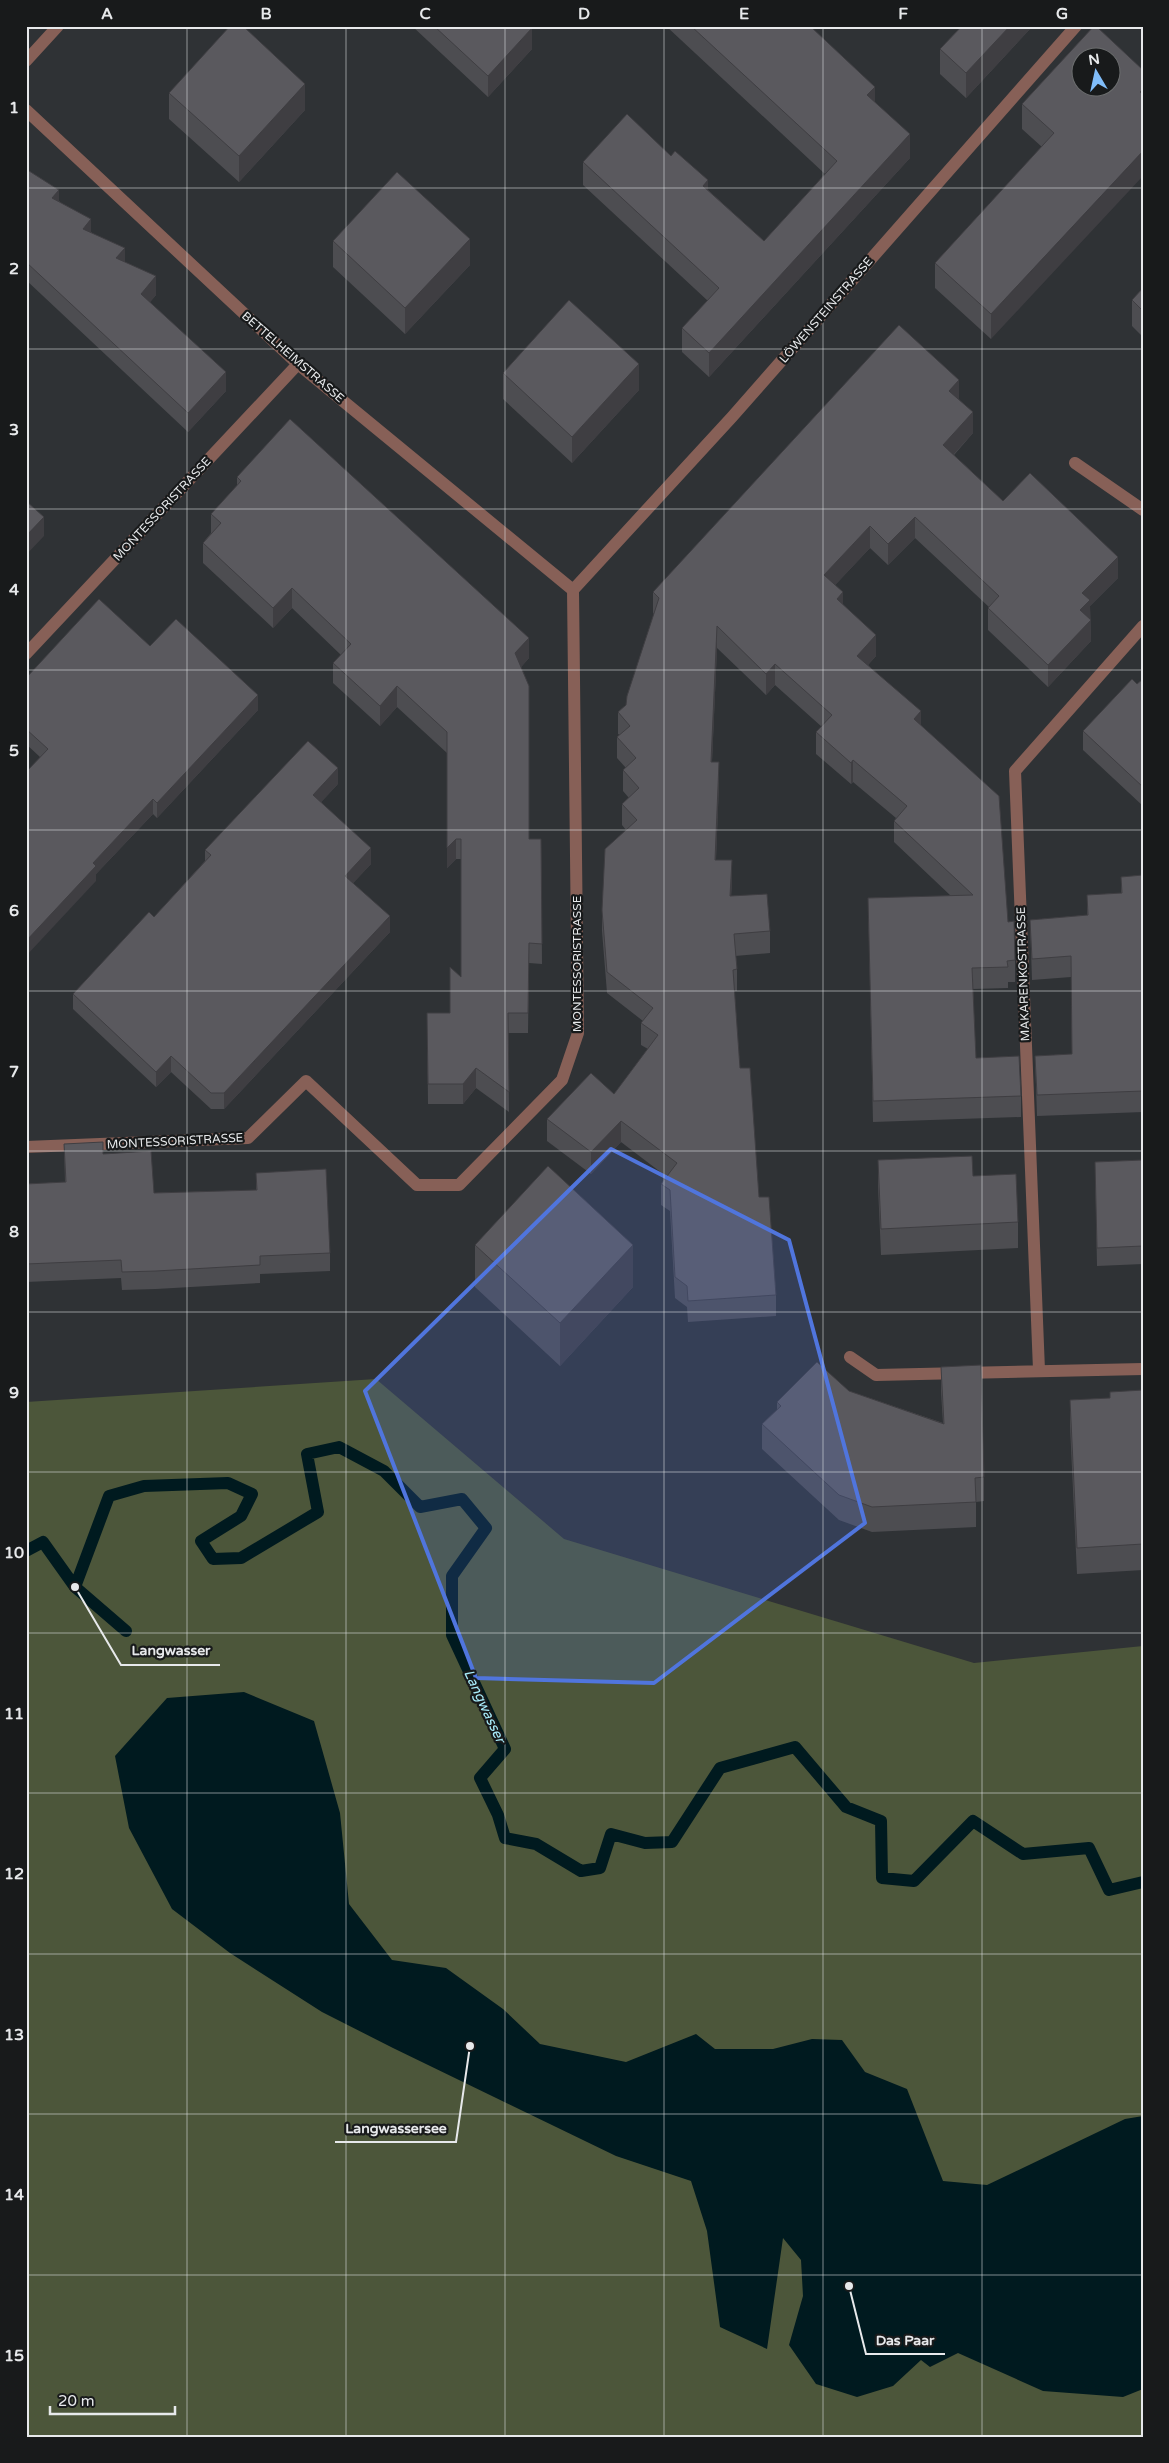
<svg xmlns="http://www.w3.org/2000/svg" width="1169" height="2463" font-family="'Varela Round',sans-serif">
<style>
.green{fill:#4c563a}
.water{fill:#001a1f}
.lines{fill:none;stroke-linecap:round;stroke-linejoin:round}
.stream{stroke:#001a1f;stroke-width:12}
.street{stroke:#876057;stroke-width:12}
.wall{fill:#4d4d51}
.shaded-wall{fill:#3f3e42}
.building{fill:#5a595e;stroke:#3f3e42;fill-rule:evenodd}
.marked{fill:#5075dd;fill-opacity:0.2;stroke:#5075dd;stroke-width:4;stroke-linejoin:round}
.grid{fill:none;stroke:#e7e9eb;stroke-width:1;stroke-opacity:0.55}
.labels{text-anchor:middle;stroke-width:4.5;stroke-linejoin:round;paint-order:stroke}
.street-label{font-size:12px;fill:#e7e9eb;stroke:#181a1b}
.water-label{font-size:14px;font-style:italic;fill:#a8ecfa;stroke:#181a1b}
.leader{fill:none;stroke:#e7e9eb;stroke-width:2}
.callout-dot{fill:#e7e9eb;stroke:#181a1b;stroke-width:2}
.callout-label{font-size:14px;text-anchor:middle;font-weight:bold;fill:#e7e9eb;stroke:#181a1b;stroke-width:4.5;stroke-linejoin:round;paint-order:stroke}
.neatline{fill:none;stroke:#e7e9eb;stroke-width:2}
.grid-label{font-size:16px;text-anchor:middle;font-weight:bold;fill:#e7e9eb}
</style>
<rect width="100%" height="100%" fill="#2f3235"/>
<path class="green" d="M 376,1379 L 564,1539 L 974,1663 L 1143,1646 L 1143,2437 L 26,2437 L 26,1402 Z"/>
<path class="water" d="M 244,1692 L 314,1721 L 340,1813 L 349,1904 L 392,1960 L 446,1968 L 503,2009 L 540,2044 L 626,2062 L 696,2034 L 715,2049 L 773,2049 L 812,2039 L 842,2040 L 865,2072 L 907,2089 L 943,2181 L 987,2185 L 1125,2119 L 1143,2116 L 1143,2389 L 1123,2397 L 1043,2391 L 958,2353 L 930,2367 L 921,2360 L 893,2386 L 857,2397 L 816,2384 L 789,2345 L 803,2296 L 801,2260 L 783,2238 L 767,2349 L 720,2327 L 707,2231 L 691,2181 L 616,2156 L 393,2048 L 322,2012 L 230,1953 L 172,1909 L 129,1828 L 115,1756 L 167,1698 Z"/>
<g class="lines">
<path class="stream" d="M 26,1551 L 43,1542 L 75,1587 L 126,1631
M 75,1587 L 109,1496 L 144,1486 L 228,1483 L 252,1494 L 241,1516 L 201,1541 L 213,1559 L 241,1558 L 318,1512 L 307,1454 L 339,1447 L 384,1471 L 420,1507 L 462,1499 L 486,1528 L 452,1576 L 452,1635 L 505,1749 L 480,1778 L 498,1815 L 505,1838 L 536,1844 L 581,1871 L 600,1868 L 611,1834 L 645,1843 L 672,1842 L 720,1768 L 795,1747 L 846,1807 L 881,1821 L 882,1878 L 914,1881 L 973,1821 L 1023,1854 L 1089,1848 L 1109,1890 L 1143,1882"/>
<path class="street" d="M 26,61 L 58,26
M 26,110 L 298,364 L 573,590
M 1075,463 L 1143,510
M 573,590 L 732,417 L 1076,26
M 26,654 L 298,364
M 26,1147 L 248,1138 L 306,1081 L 417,1185 L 459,1185 L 562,1080 L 578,1033 L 573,590
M 850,1357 L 876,1375 L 1143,1369
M 1039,1370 L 1015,771 L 1143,626"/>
</g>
<path class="wall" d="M 412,26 L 530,26 L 532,49 L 488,97 Z
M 666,26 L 810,26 L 875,102 L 910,158 L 709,377 L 682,352 L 682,328 L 708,301 L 583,185 L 583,162 L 708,190 L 764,241 L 825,174 Z
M 957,26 L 1030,26 L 1030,29 L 966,98 L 940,74 L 940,49 L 960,28 Z
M 1094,26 L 991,339 L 935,288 L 935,263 L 1042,147 L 1022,129 L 1022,104 Z
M 169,93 L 305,110 L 239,182 L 169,119 Z
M 26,160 L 27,170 L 91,232 L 125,262 L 156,295 L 149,303 L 226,391 L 188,432 L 26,280 Z
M 333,241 L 470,265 L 405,334 L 333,267 Z
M 1143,288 L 1143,337 L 1132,326 L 1132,300 Z
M 503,373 L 639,390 L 572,463 L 503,399 Z
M 959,399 L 973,433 L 954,455 L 1003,501 L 1118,578 L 1090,606 L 1091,641 L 1048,687 L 988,630 L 988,608 L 989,607 L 915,538 L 888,565 L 870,548 L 835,585 L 843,605 L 876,656 L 868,665 L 921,726 L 1008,922 L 1015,960 L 1015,982 L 1008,982 L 1008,988 L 973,989 L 976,1058 L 1021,1096 L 1021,1117 L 873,1122 L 868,898 L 951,896 L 894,842 L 894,821 L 896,818 L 853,782 L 851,784 L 816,754 L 816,732 L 822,727 L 775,685 L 766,695 L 717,648 L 712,762 L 719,783 L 716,860 L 732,882 L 731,896 L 770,931 L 770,953 L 735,956 L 737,969 L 737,991 L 734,991 L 740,1068 L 759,1197 L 776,1295 L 776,1316 L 688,1322 L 687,1307 L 675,1298 L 670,1211 L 661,1205 L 661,1184 L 667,1177 L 621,1142 L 591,1174 L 547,1141 L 547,1119 L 614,1094 L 648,1049 L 641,1045 L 641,1023 L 643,1021 L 607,993 L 602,931 L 602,910 L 626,830 L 622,825 L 622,804 L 629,798 L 623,791 L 623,770 L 626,768 L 617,758 L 617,737 L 620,735 L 618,734 L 618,712 L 626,705 L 654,614 L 653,613 L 653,592 Z
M 237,477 L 529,658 L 521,667 L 529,839 L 541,839 L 542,964 L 529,963 L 528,1033 L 508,1033 L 509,1112 L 476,1088 L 463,1104 L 428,1104 L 427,1013 L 450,1013 L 461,977 L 461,859 L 456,859 L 447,868 L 447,753 L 397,707 L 380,726 L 333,683 L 333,663 L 341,655 L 292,608 L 273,628 L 203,563 L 203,543 L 211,533 L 211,514 L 237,486 Z
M 150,646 L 258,710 L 157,818 L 153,814 L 96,874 L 96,881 L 40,757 L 26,744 L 26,678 Z
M 1143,679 L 1143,806 L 1083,750 L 1083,731 Z
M 338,784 L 321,802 L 371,864 L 353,883 L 390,932 L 224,1109 L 211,1109 L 171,1072 L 156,1087 L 73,1009 L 73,994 L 154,917 L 205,861 L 205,850 Z
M 1143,875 L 1143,1112 L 1037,1116 L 1035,1056 L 1072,1054 L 1071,977 L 1032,980 L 1030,920 L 1087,915 L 1087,895 L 1121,893 L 1121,877 Z
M 64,1144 L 103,1154 L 154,1193 L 256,1190 L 256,1173 L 330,1253 L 330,1271 L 260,1274 L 260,1283 L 156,1289 L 122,1290 L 121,1278 L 26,1282 L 26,1184 L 65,1182 Z
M 878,1160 L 973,1176 L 1018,1222 L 1018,1248 L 881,1255 L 878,1186 Z
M 1143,1160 L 1143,1264 L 1097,1266 L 1095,1162 Z
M 475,1245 L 633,1287 L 560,1366 L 475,1287 Z
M 941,1367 L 984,1477 L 984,1501 L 976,1502 L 976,1527 L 872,1532 L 839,1520 L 762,1449 L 762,1424 L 777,1410 L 777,1402 L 849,1391 L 943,1423 L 941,1392 Z
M 1143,1390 L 1143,1570 L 1077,1574 L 1070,1426 L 1070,1400 L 1110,1398 Z"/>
<path class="shaded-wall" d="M 1010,26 L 1030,26 L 1030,29 L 966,98 L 966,73 Z
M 532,28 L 532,49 L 488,97 L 488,76 Z
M 305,84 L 305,110 L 239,182 L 239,156 Z
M 875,87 L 875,111 L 867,95 Z
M 910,134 L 910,158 L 709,377 L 709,353 Z
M 1143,151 L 1143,176 L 991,339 L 991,314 Z
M 27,160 L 27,179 L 26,180 L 26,161 Z
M 708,180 L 708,204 L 703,186 Z
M 59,190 L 59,209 L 52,198 Z
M 91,219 L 91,238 L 83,229 Z
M 470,239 L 470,265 L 405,334 L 405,308 Z
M 125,248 L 125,266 L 116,258 Z
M 156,276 L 156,295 L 141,313 L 141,294 Z
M 639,364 L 639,390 L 572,463 L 572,437 Z
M 226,372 L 226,391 L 188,432 L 188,413 Z
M 959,380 L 959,402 L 949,391 Z
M 973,412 L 973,433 L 943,466 L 943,445 Z
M 44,517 L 44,536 L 26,555 L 26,536 Z
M 915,517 L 915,538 L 888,565 L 888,544 Z
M 870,526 L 870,548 L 824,597 L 824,575 Z
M 1118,557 L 1118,578 L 1090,606 L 1091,641 L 1048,687 L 1048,665 L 1082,593 Z
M 292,588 L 292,608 L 273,628 L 273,608 Z
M 843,592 L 843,614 L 837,599 Z
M 717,626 L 717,648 L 711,783 L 711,762 Z
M 876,635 L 876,656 L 857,677 L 857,656 Z
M 529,638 L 529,658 L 515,674 L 515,653 Z
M 775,664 L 775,685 L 766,695 L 766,674 Z
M 397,686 L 397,707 L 380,726 L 380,706 Z
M 258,695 L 258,710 L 157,818 L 157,803 Z
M 921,711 L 921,732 L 914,719 Z
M 853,760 L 853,782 L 851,784 L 851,763 Z
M 719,762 L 719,783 L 715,881 L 715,860 Z
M 338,768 L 338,784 L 313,811 L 313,795 Z
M 153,799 L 153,814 L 96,874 L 96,881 L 26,956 L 26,941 L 93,863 Z
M 456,839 L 456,859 L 447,868 L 447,848 Z
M 371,848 L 371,864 L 345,892 L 345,876 Z
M 732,860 L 732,882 L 730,917 L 730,896 Z
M 390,916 L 390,932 L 224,1109 L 224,1093 Z
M 171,1056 L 171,1072 L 156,1087 L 156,1072 Z
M 476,1068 L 476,1088 L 463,1104 L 463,1084 Z
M 621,1121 L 621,1142 L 591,1174 L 591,1152 Z
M 633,1245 L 633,1287 L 560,1366 L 560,1323 Z"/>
<path class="building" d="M 230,26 L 243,26 L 305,84 L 239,156 L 169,93 Z
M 434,26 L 530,26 L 532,28 L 488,76 Z
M 691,26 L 810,26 L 875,87 L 867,95 L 910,134 L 709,353 L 682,328 L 719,288 L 583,162 L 627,114 L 671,156 L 675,151 L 708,180 L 703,186 L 764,241 L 837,161 Z
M 962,26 L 1010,26 L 966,73 L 940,49 Z
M 1094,26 L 1096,26 L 1143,70 L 1143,89 L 1140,92 L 1143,94 L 1143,151 L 991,314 L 935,263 L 1054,133 L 1022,104 ZM 1082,58 L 1112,58 L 1112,88 L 1082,88 Z
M 26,169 L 59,190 L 52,198 L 91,219 L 83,229 L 125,248 L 116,258 L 156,276 L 141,294 L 226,372 L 188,413 L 26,262 Z
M 397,172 L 470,239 L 405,308 L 333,241 Z
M 1143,288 L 1143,311 L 1132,300 Z
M 569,300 L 639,364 L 572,437 L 503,373 Z
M 899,325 L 959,380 L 949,391 L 973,412 L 943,445 L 1003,501 L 1030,473 L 1118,557 L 1082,593 L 1090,600 L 1080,610 L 1091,620 L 1048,665 L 988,608 L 999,596 L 915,517 L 888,544 L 870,526 L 824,575 L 843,592 L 837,599 L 876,635 L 857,656 L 921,711 L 914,719 L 999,796 L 1008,922 L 1014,921 L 1015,960 L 1007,961 L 1008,967 L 972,968 L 976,1058 L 1019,1056 L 1021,1096 L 873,1101 L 868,898 L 973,895 L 894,821 L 907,806 L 853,760 L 851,763 L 816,732 L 832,715 L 775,664 L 766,674 L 717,626 L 711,762 L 719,762 L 715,860 L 732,860 L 730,896 L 767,894 L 770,931 L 734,934 L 737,969 L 733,970 L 740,1068 L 750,1068 L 759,1197 L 769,1197 L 776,1295 L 688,1301 L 687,1286 L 675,1277 L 670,1190 L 661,1184 L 677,1163 L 621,1121 L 591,1152 L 547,1119 L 591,1073 L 614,1094 L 658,1035 L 641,1023 L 653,1008 L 607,972 L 602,910 L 605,849 L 637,820 L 622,804 L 639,788 L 623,770 L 636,758 L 617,737 L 630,726 L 618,712 L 626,705 L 627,696 L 659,598 L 653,592 Z
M 290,419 L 529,638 L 515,653 L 529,686 L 529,839 L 541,839 L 542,944 L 529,943 L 528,1013 L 508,1013 L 509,1092 L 476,1068 L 463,1084 L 428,1084 L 427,1013 L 450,1013 L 450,967 L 461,977 L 461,839 L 456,839 L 447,848 L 447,732 L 397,686 L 380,706 L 333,663 L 351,644 L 292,588 L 273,608 L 203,543 L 221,523 L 211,514 L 241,481 L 237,477 Z
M 26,501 L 44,517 L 26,536 Z
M 99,599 L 150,646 L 176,619 L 258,695 L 157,803 L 153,799 L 93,863 L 96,866 L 26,941 L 26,772 L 48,749 L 26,729 L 26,678 Z
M 1132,679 L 1137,684 L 1143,679 L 1143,787 L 1083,731 Z
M 308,741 L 338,768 L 313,795 L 371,848 L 345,876 L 390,916 L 224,1093 L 211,1093 L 171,1056 L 156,1072 L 73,994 L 149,912 L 154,917 L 211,855 L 205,850 Z
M 1143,875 L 1143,1091 L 1037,1095 L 1035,1056 L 1072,1054 L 1071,956 L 1032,959 L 1030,920 L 1088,915 L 1087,895 L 1122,893 L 1121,877 Z
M 103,1142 L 103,1154 L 151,1151 L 154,1193 L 257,1190 L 256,1173 L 326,1169 L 330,1253 L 260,1256 L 260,1265 L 156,1271 L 122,1272 L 121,1260 L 26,1264 L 26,1184 L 66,1182 L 64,1144 Z
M 972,1156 L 973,1176 L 1016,1174 L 1018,1222 L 881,1229 L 878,1160 Z
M 1143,1160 L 1143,1246 L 1097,1248 L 1095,1162 Z
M 548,1166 L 633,1245 L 560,1323 L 475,1245 Z
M 817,1362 L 849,1391 L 944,1424 L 941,1367 L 981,1365 L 984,1477 L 975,1478 L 976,1502 L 872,1507 L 839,1495 L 762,1424 L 781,1406 L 777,1402 Z
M 1143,1390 L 1143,1544 L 1077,1548 L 1070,1400 L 1110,1398 L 1110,1392 Z"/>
<path class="marked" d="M 611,1149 L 789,1240 L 865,1523 L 654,1683 L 476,1678 L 365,1391 Z"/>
<path class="grid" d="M 187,26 L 187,2437M 346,26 L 346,2437M 505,26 L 505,2437M 664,26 L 664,2437M 823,26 L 823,2437M 982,26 L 982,2437M 26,188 L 1143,188M 26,349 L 1143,349M 26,509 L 1143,509M 26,670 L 1143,670M 26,830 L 1143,830M 26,991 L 1143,991M 26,1151 L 1143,1151M 26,1312 L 1143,1312M 26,1472 L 1143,1472M 26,1633 L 1143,1633M 26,1793 L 1143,1793M 26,1954 L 1143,1954M 26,2114 L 1143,2114M 26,2275 L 1143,2275"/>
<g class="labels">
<g class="street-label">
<text transform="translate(826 310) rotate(-49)" y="4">LÖWENSTEINSTRASSE</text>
<text transform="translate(293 357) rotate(41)" y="4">BETTELHEIMSTRASSE</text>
<text transform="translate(162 509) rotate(-47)" y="4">MONTESSORISTRASSE</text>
<text transform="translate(577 964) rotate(-90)" y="4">MONTESSORISTRASSE</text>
<text transform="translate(1023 974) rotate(-92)" y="4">MAKARENKOSTRASSE</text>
<text transform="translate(175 1141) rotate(-3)" y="4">MONTESSORISTRASSE</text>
</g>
<g class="water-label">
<text transform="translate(485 1706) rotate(65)" y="5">Langwasser</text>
</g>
</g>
<path class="leader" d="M75 1587L121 1665H220M470 2046L456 2142H335M849 2286L866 2354H945"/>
<g class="callout-dot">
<circle cx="75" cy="1587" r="5"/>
<circle cx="470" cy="2046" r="5"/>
<circle cx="849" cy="2286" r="5"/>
</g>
<g class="callout-label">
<text x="171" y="1655">Langwasser</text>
<text x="396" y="2133">Langwassersee</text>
<text x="905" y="2345">Das Paar</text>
</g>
<rect width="1169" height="2463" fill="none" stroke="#181a1b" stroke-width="55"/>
<g transform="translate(1096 72) rotate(351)"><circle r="24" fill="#181a1b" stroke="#6b6d6e"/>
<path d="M0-4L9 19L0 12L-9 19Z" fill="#80bdfa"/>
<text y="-8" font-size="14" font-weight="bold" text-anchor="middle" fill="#e7e9eb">N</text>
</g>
<path d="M50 2406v8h125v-8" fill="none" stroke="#e7e9eb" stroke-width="2.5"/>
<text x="58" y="2406" font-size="15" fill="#e7e9eb" stroke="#181a1b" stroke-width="4" paint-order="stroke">20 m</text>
<rect x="28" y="28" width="1114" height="2408" class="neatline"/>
<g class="grid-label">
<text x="107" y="19">A</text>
<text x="266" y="19">B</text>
<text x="425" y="19">C</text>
<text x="584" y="19">D</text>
<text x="744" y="19">E</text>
<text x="903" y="19">F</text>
<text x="1062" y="19">G</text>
<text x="14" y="113">1</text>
<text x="14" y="274">2</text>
<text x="14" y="435">3</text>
<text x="14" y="595">4</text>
<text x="14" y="756">5</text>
<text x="14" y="916">6</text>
<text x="14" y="1077">7</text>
<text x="14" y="1237">8</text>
<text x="14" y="1398">9</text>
<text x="14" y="1558">10</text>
<text x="14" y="1719">11</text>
<text x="14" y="1879">12</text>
<text x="14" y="2040">13</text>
<text x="14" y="2200">14</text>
<text x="14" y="2361">15</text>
</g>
</svg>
